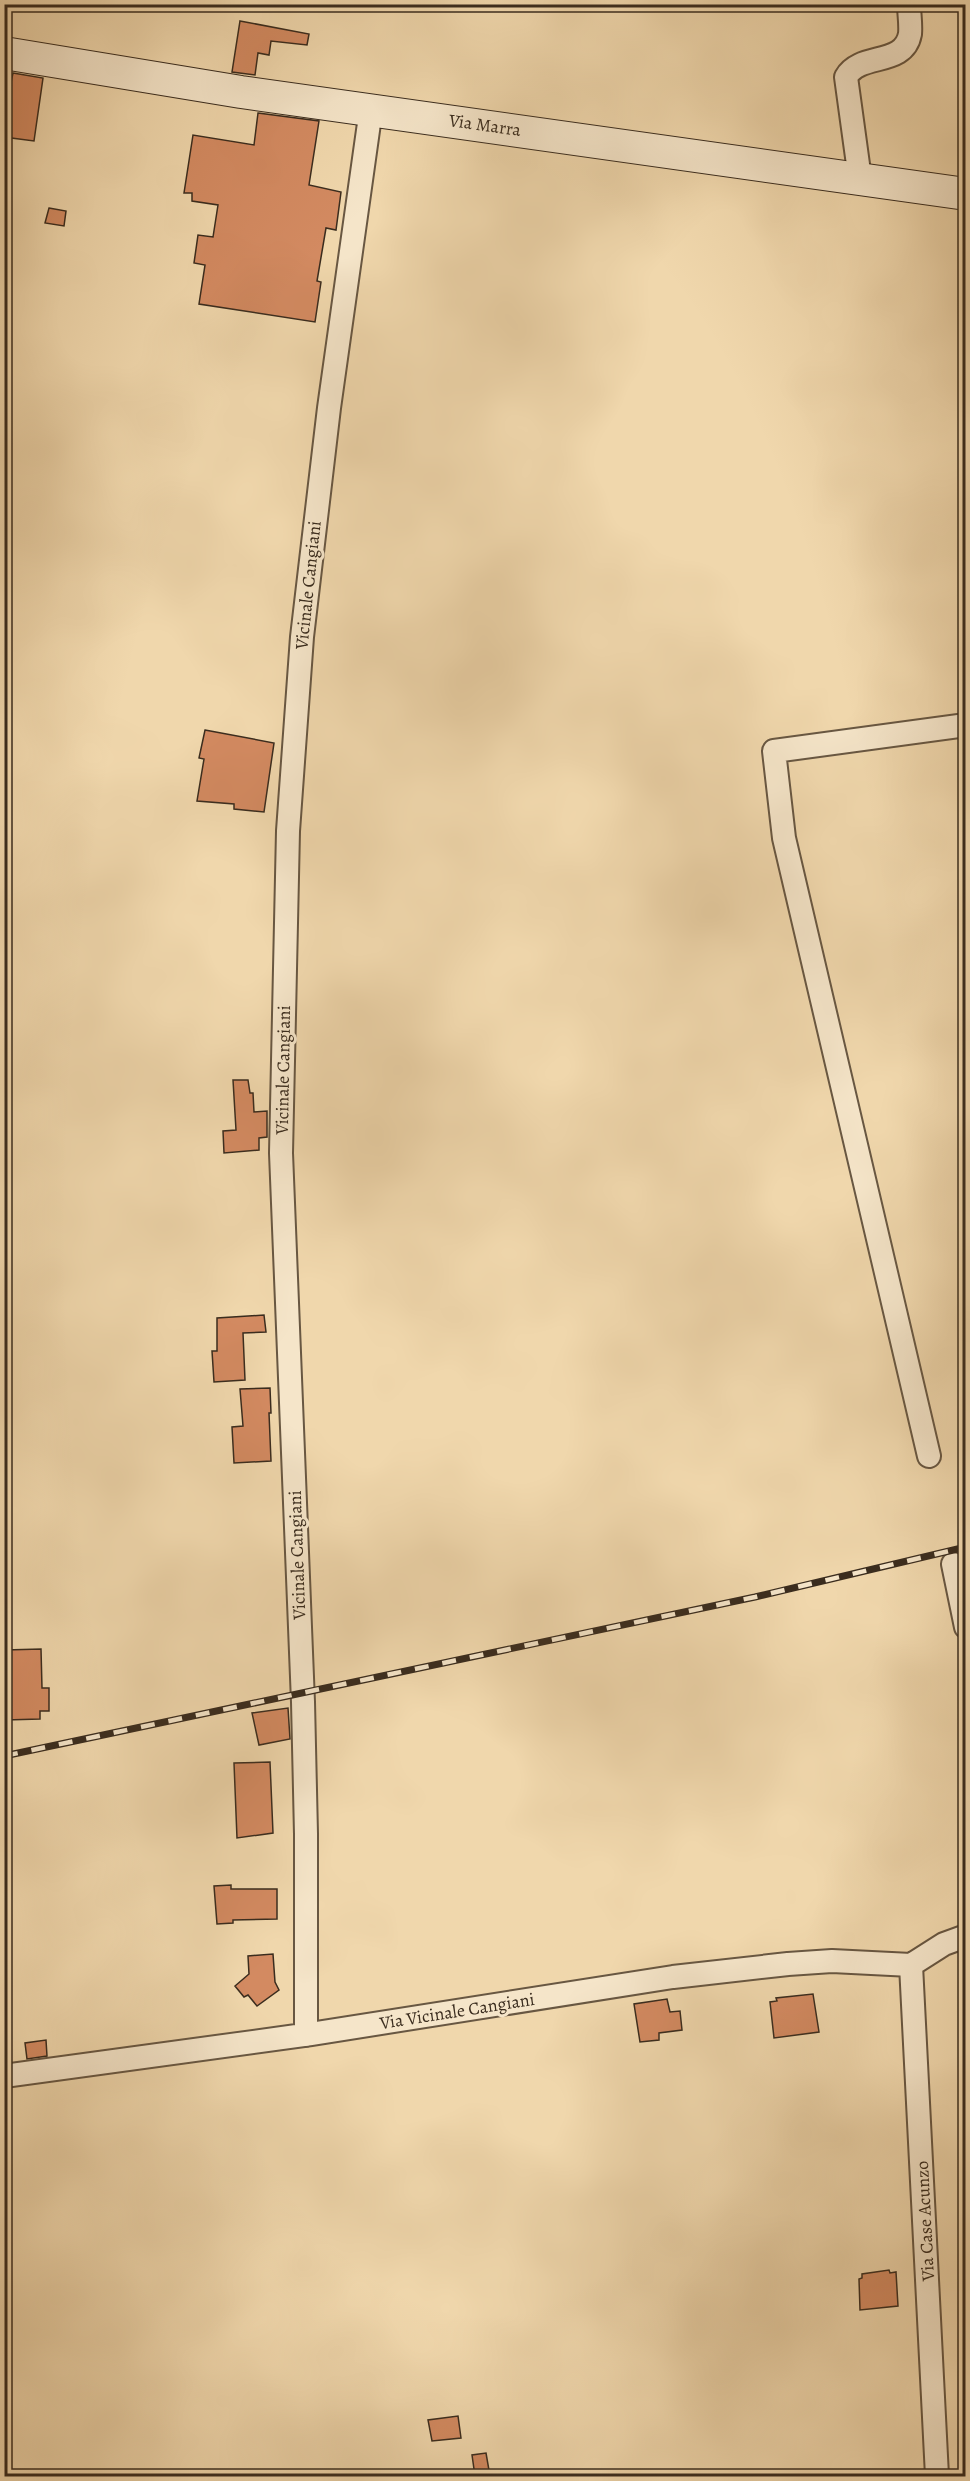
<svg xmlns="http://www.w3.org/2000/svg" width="970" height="2481" font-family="Alegreya,serif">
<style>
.building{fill:#d38a61;stroke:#3a2c1e;stroke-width:1.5}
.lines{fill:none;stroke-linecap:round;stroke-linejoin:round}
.street-casing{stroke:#685742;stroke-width:26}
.secondary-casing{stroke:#3a2c1e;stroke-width:34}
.street{stroke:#f5e5c9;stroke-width:22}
.secondary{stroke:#f5e5c9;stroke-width:32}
.rail-casing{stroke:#3a2c1e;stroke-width:7}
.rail{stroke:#f5e5c9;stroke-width:4.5;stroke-dasharray:14;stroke-linecap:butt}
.labels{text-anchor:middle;stroke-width:6;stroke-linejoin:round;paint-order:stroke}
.street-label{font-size:18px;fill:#3a2c1e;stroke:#f5e5c9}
</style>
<rect width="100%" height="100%" fill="#f0d7ac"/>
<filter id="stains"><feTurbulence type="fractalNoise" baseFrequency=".00333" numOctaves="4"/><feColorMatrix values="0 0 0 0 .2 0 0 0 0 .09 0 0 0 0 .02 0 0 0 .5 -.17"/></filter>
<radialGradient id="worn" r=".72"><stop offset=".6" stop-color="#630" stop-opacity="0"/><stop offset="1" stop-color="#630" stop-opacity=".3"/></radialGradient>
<path class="building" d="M 240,21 L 309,34 L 307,45 L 271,41 L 269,55 L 258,53 L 255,75 L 232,72 Z
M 13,73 L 43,78 L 34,141 L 4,137 L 4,86 L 10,87 Z
M 258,113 L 319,121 L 309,185 L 341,192 L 336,230 L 326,228 L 317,281 L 321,282 L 315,322 L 199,304 L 205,265 L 194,263 L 198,235 L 213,237 L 218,205 L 192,201 L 192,193 L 184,193 L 193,135 L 254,145 Z
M 49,208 L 66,211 L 64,226 L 45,223 Z
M 205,730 L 274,743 L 264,812 L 234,809 L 234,804 L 197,801 L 204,759 L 199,758 Z
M 233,1080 L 248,1080 L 250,1093 L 253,1093 L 254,1112 L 267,1111 L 267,1137 L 259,1138 L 259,1150 L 224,1153 L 223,1131 L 236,1130 Z
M 264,1315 L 266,1332 L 243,1333 L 245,1380 L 214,1382 L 212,1351 L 217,1351 L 217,1318 Z
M 270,1388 L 271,1413 L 269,1413 L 271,1461 L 234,1463 L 232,1427 L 243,1426 L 240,1389 Z
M 41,1649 L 42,1688 L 49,1688 L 49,1711 L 40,1711 L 40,1719 L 5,1720 L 5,1650 Z
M 288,1708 L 290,1739 L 259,1745 L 252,1713 Z
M 270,1762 L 273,1833 L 237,1838 L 234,1763 Z
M 231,1885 L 231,1889 L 277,1889 L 277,1919 L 233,1920 L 233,1923 L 217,1924 L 214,1886 Z
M 273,1954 L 275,1982 L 279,1990 L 257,2006 L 248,1995 L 244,1997 L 235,1986 L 249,1974 L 248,1956 Z
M 813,1994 L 819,2032 L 774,2038 L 770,2002 L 777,2001 L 776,1998 Z
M 667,1999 L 670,2012 L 680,2011 L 682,2030 L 659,2033 L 659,2040 L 640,2042 L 634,2004 Z
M 46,2040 L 47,2056 L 27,2059 L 25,2043 Z
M 889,2270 L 890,2273 L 896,2272 L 898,2306 L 860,2310 L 859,2279 L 862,2278 L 862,2274 Z
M 458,2416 L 461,2438 L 432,2441 L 428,2420 Z
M 486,2453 L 490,2476 L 475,2476 L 472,2455 Z"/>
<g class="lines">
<defs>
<path id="street" d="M 860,179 L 846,77 C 860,52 904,67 910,34 C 911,24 909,14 909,4
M 929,1456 L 784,838 L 774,751 L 966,725
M 953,1564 L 966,1627
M 911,1965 L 937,2476
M 911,1965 L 944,1944 L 966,1936
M 306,2035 L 306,1834 L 303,1702 L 281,1153 L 288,831 L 302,637 L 329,408 L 371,109
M 4,2076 L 311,2034 L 673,1977 L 788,1964 L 832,1961 L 911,1965"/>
<path id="secondary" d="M 4,53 L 241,92 L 966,194"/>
</defs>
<use href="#street" class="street-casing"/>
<use href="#secondary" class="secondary-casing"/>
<use href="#street" class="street"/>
<use href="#secondary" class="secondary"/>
<defs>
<path id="rail" d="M 4,1756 L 755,1597 L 966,1547"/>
</defs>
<use href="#rail" class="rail-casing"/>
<use href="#rail" class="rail"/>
</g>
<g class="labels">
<g class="street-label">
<text transform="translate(485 125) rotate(8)" y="6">Via Marra</text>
<text transform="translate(308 585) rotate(-84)" y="6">Vicinale Cangiani</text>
<text transform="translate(283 1070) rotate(-89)" y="6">Vicinale Cangiani</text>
<text transform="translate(297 1555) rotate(-92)" y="6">Vicinale Cangiani</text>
<text transform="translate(457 2011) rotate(-9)" y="6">Via Vicinale Cangiani</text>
<text transform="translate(925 2221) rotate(-93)" y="6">Via Case Acunzo</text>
</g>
</g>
<rect width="970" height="2481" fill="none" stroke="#f0d7ac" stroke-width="24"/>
<rect x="6" y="6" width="958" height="2469" fill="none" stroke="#3a2c1e" stroke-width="3"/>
<rect x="12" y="12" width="946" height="2457" fill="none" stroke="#3a2c1e" stroke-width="1.5"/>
<rect width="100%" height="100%" filter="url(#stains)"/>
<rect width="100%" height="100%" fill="url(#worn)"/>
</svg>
